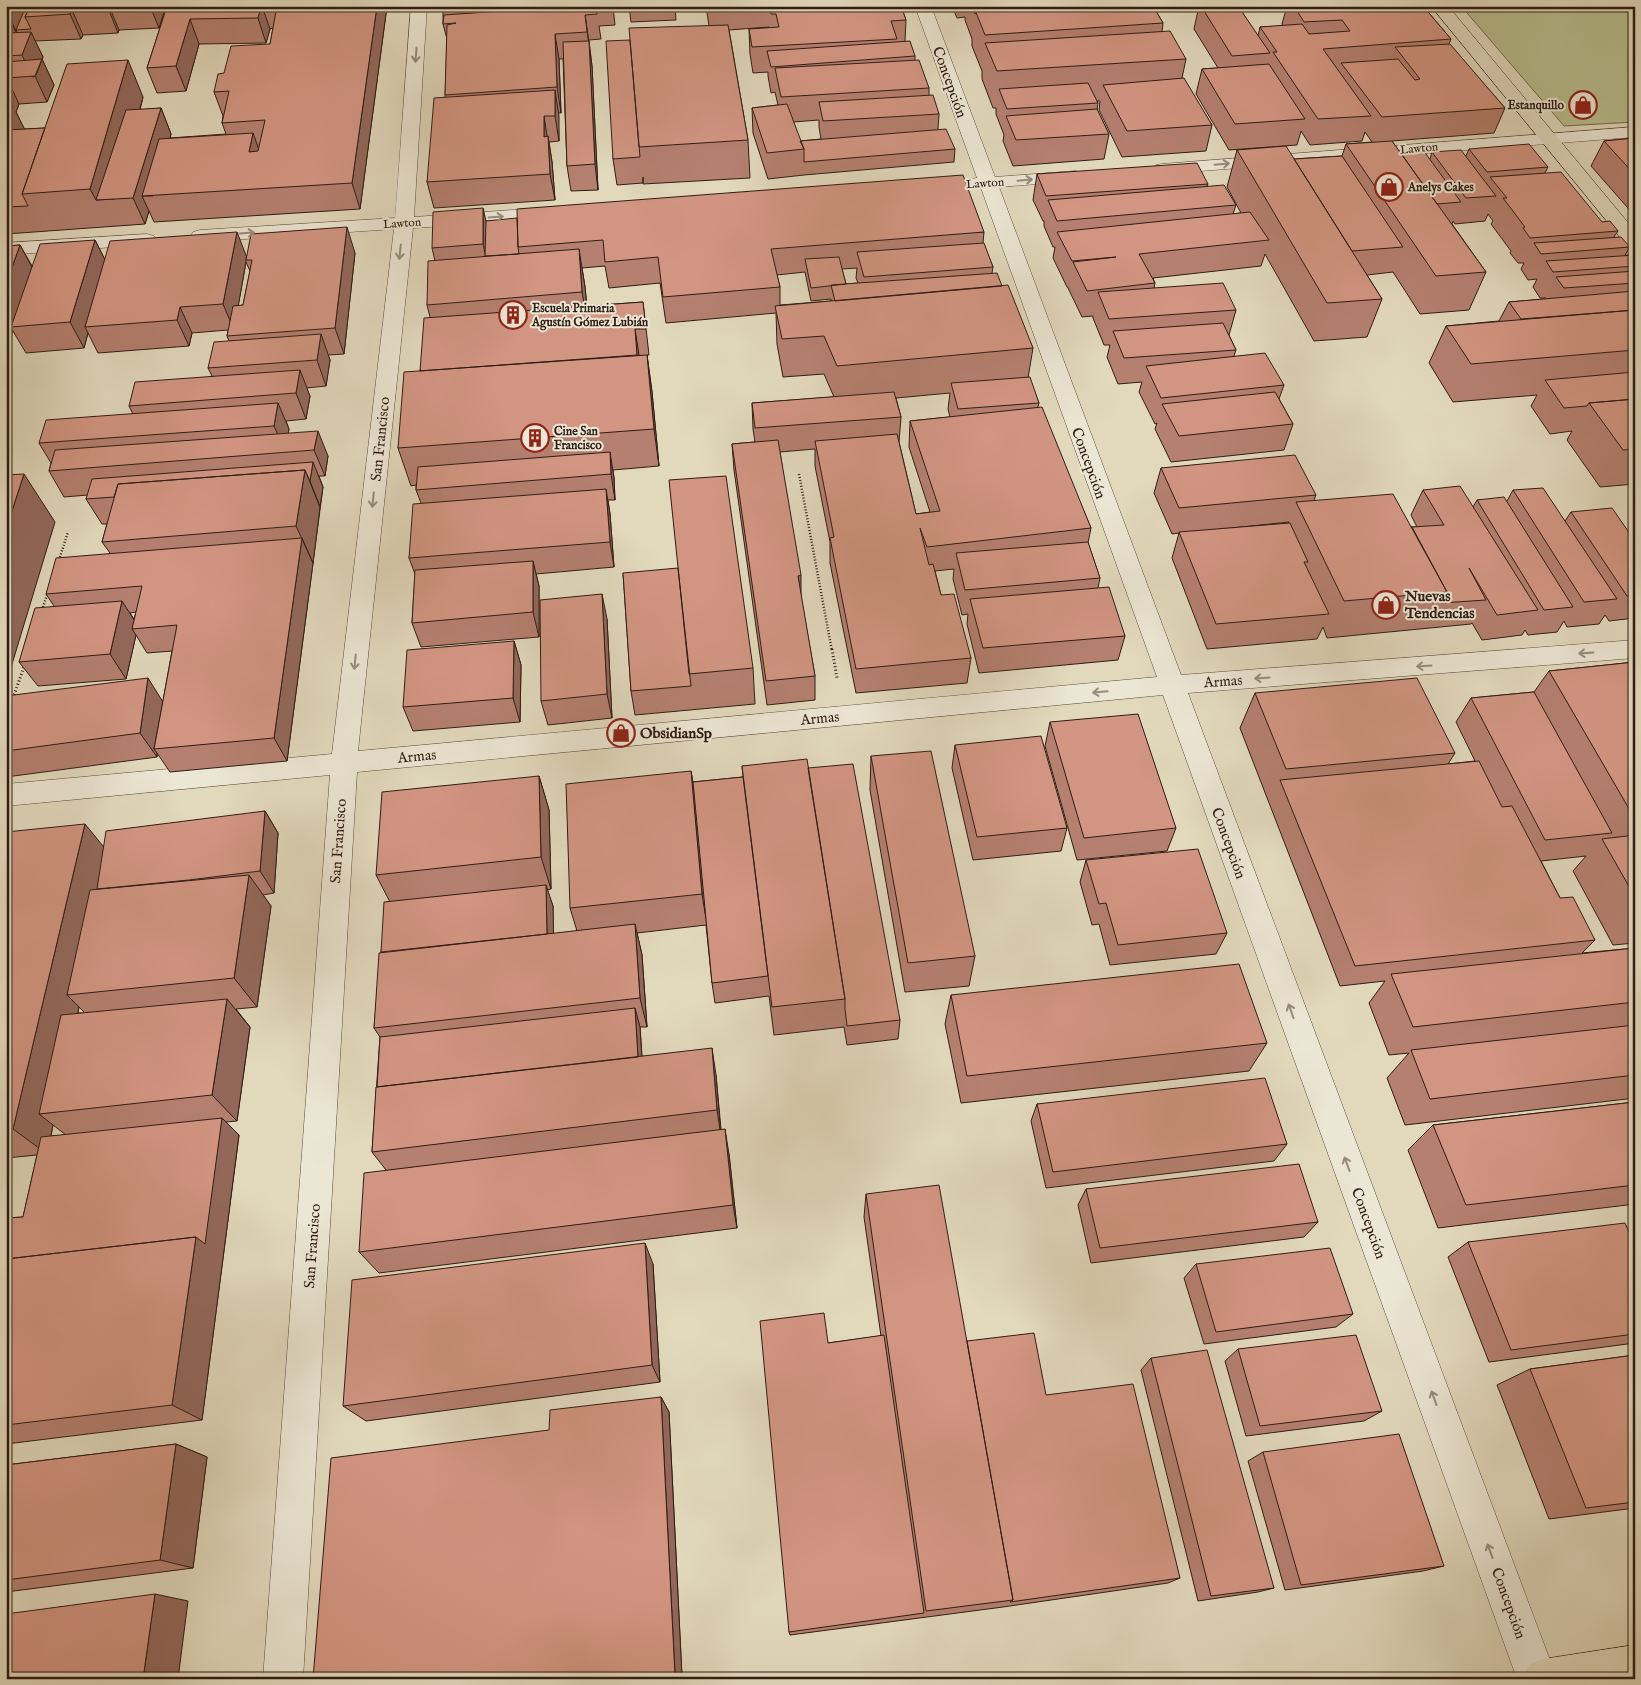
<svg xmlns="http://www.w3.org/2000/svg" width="1641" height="1685" font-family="'IM FELL English',serif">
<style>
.green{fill:#b8be8e;stroke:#746d50}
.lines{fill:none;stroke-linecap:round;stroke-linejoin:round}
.minor-casing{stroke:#5c4b3e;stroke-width:1}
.major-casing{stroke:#2f1c13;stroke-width:1}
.path-far1{stroke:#2f1c13;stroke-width:2.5;stroke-dasharray:1 2;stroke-linecap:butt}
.path{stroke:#2f1c13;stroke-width:3;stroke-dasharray:1 2.5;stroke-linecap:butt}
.minor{fill:#ece6d4;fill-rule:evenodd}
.major{fill:#e2d9bd;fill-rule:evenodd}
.wall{fill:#b58070;stroke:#2f1c13;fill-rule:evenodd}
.shaded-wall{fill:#93685b;stroke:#2f1c13}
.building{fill:#d29582;stroke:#2f1c13}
.oneway{stroke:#978b7d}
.labels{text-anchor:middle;stroke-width:4;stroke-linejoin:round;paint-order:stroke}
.far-poi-label{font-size:12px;font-weight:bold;fill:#2f1c13;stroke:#ece6d4;text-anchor:start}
.far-street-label{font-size:12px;fill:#2f1c13;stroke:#ece6d4}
.street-label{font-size:15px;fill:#2f1c13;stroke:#ece6d4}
.poi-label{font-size:15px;font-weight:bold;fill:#2f1c13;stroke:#ece6d4;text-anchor:start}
</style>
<rect width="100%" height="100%" fill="#e2d9bd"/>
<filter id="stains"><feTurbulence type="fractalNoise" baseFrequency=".004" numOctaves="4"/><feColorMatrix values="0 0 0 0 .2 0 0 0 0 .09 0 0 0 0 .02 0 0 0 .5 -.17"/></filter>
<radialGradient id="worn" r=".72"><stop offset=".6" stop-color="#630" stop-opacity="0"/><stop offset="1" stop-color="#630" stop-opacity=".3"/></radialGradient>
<path class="green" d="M 1461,6 L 1635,6 L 1635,122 L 1564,126 Z"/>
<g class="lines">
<defs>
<path id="minor" d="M 411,6 L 427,6 L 414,217 L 554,207 L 561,209 L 563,213 L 561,217 L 554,219 L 413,228 L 358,751 L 1157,677 L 981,188 L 962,188 L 959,184 L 962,180 L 977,178 L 915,6 L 931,6 L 995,177 L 1075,171 L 1081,172 L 1084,176 L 1081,180 L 1075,181 L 999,187 L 1181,675 L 1635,640 L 1635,658 L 1188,693 L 1557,1679 L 1517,1679 L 1163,695 L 357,772 L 303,1679 L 263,1679 L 330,775 L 6,806 L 6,784 L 332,754 L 394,229 L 200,242 L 193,240 L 191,236 L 193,232 L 200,230 L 395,218 Z
M 1635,127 L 1635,137 L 1162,174 L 1156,173 L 1153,169 L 1156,165 L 1162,164 Z
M 147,234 L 154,236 L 156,240 L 154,244 L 6,255 L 6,243 Z"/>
<path id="major" d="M 1431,6 L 1448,6 L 1635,231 L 1635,249 L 1628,247 Z
M 1635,1645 L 1635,1679 L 1523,1679 L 1529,1665 L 1543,1659 Z"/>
</defs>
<use href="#minor" class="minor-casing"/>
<use href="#major" class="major-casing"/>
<path class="path-far1" d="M 799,474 L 832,651
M 59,560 L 68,532
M 42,610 L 48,592"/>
<path class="path" d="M 832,649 L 837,678
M 13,698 L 25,664"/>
<use href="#minor" class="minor"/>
<use href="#major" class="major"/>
</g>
<path class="wall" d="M 6,6 L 166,6 L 159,28 L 119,30 L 118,33 L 83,35 L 81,39 L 35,41 L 43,57 L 42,59 L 54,85 L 47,102 L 19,104 L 16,112 L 24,129 L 45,128 L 143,97 L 140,110 L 161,108 L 171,134 L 170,138 L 226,134 L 222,123 L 223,116 L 214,92 L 224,73 L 270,44 L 273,28 L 270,29 L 266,43 L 199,44 L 186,91 L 157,93 L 147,68 L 167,6 L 387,6 L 360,209 L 154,222 L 149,211 L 145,224 L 6,234 Z
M 443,6 L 613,6 L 615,25 L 599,26 L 601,39 L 589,40 L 592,66 L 598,190 L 571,191 L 567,166 L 563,59 L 559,59 L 561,113 L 558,113 L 559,141 L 549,142 L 552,162 L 555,200 L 434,208 L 427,182 L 445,97 L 447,39 L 443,24 Z
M 629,6 L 675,6 L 676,20 L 631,22 Z
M 706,6 L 901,6 L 906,20 L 905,41 L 915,56 L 915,60 L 929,88 L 929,95 L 939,114 L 938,129 L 955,149 L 954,162 L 804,175 L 768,179 L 753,133 L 752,108 L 778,105 L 775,92 L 771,93 L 768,76 L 768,72 L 753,73 L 750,54 L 749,29 L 769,28 L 769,27 L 729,30 L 748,140 L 750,178 L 643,184 L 643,177 L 643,183 L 617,185 L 613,159 L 630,40 L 709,26 ZM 819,120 L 819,127 L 821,139 L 800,141 L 793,122 Z
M 952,6 L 1153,6 L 1163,23 L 1162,32 L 1186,59 L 1182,78 L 1212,125 L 1206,151 L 1122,157 L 1099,110 L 1100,101 L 1097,101 L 1098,103 L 1097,110 L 1109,134 L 1104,159 L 1013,166 L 1003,141 L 1004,135 L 996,114 L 996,108 L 993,108 L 982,79 L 982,71 L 972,46 L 972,39 L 965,20 L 965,17 L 957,18 Z
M 1199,6 L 1238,6 L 1258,36 L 1260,27 L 1283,26 L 1282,24 L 1287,6 L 1423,6 L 1451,39 L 1449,44 L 1505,108 L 1494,133 L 1392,141 L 1400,152 L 1430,159 L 1432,152 L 1466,156 L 1469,149 L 1548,167 L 1545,173 L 1602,222 L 1618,231 L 1614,237 L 1630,247 L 1625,255 L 1635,255 L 1635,484 L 1600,487 L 1567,440 L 1572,431 L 1550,434 L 1531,406 L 1537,395 L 1453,402 L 1429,363 L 1446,326 L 1499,321 L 1509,302 L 1545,299 L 1546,298 L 1540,298 L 1533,287 L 1537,279 L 1528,280 L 1521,269 L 1524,263 L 1518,263 L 1510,253 L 1511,251 L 1491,224 L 1493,221 L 1488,214 L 1485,221 L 1455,224 L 1453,221 L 1452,224 L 1486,272 L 1469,310 L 1420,314 L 1393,272 L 1367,275 L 1382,299 L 1367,337 L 1314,341 L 1265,254 L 1261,266 L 1153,278 L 1155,283 L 1154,288 L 1236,310 L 1229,335 L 1236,350 L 1234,356 L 1284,385 L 1279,399 L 1293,424 L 1284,450 L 1171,462 L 1155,429 L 1157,423 L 1155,424 L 1139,392 L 1142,382 L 1118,384 L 1107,357 L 1110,345 L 1104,345 L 1093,318 L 1093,316 L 1082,317 L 1068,288 L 1068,287 L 1067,287 L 1053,258 L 1055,247 L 1053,247 L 1044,226 L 1044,221 L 1043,221 L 1033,200 L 1037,174 L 1208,184 L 1207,186 L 1236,205 L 1233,214 L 1241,213 L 1227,187 L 1237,150 L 1294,159 L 1342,156 L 1346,144 L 1372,142 L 1365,132 L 1362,141 L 1310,145 L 1301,131 L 1297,145 L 1229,150 L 1196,94 L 1202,69 L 1218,68 L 1194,29 Z
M 1635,138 L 1635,216 L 1591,166 L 1604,141 Z
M 486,221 L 984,232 L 983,243 L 993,267 L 992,273 L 1002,286 L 1033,348 L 1028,378 L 1039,403 L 1038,407 L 1091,528 L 1088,543 L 1100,578 L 1098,588 L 1125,636 L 1118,660 L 979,673 L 967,624 L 968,614 L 962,615 L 953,579 L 954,569 L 935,571 L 941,595 L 971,658 L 967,683 L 856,693 L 830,563 L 830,542 L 815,466 L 815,449 L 780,452 L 801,597 L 815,676 L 815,700 L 767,705 L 734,470 L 732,444 L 755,442 L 753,429 L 752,403 L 834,397 L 824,374 L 783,377 L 777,344 L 776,313 L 666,323 L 660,283 L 609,288 L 605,266 L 582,268 L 585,287 L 587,306 L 643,302 L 646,328 L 649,355 L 647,355 L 652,392 L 659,466 L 613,470 L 614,478 L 615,500 L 608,500 L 610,514 L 614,567 L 536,574 L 539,586 L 539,637 L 421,647 L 412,623 L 415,574 L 409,558 L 421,503 L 416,490 L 416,485 L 411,486 L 398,448 L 420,371 L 430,317 L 427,305 L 435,261 L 432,248 ZM 857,268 L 856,278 L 858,283 L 846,284 L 842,269 ZM 805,272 L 811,301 L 831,299 L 831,301 L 780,305 L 780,287 L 777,275 ZM 950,393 L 948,409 L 950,417 L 910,421 L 909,447 L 930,512 L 916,514 L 899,442 L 901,417 L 896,398 Z
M 95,240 L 105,260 L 355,253 L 344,354 L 328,355 L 330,360 L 326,386 L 306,388 L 310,396 L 306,419 L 286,421 L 289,429 L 288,433 L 328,456 L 325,476 L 319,476 L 323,487 L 287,761 L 170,772 L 157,753 L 157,757 L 6,777 L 6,696 L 163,701 L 172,651 L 147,653 L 136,635 L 126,679 L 38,686 L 19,662 L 54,606 L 46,594 L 110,553 L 102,542 L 107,524 L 102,524 L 86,499 L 88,495 L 64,497 L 49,471 L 51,463 L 39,443 L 133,414 L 129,406 L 212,376 L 208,368 L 229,341 L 227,336 L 228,330 L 192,333 L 189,346 L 98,353 L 88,333 L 84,348 L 26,353 L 13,331 L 6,350 L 6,246 L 20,245 L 32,266 ZM 246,262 L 250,271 L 243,305 L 238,306 ZM 136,612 L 134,619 L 130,613 Z
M 1161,468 L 1316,495 L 1314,500 L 1412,527 L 1417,527 L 1411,515 L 1423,490 L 1473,507 L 1477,500 L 1507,501 L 1513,490 L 1565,521 L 1571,512 L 1635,541 L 1635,618 L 1609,621 L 1605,615 L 1599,624 L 1567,627 L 1564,621 L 1557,632 L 1528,635 L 1525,630 L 1522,635 L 1482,640 L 1472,623 L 1471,624 L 1327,638 L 1323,627 L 1317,639 L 1207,649 L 1172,558 L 1179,533 L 1172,534 L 1154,493 ZM 1289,522 L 1288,523 L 1213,530 Z
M 623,573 L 753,668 L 755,704 L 635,715 L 631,691 Z
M 607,619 L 612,718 L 548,725 L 541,701 Z
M 514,641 L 521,665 L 520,722 L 413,731 L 403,707 Z
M 1635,662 L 1635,943 L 1613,945 L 1573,871 L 1586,856 L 1541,861 L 1560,898 L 1595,940 L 1582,953 L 1635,948 L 1635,1098 L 1405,1125 L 1387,1078 L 1409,1053 L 1389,1055 L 1369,1003 L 1385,981 L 1340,986 L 1240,728 L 1255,693 L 1455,753 L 1448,764 L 1475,761 L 1456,722 L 1471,698 L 1534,692 L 1549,671 Z
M 1050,722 L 1176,828 L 1167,851 L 1077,860 L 1045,746 Z
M 955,745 L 1067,828 L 1061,851 L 973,860 L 952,768 Z
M 871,756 L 975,956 L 969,986 L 905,992 L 870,790 Z
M 742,766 L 808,768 L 900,1020 L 898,1039 L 847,1045 L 844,1027 L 774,1035 L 769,996 L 715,1003 L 712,983 L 706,925 L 637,933 L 642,955 L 647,1027 L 640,1027 L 642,1056 L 716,1075 L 721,1129 L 729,1154 L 737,1228 L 379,1273 L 359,1252 L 386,1170 L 372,1152 L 380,1037 L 374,1028 L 381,952 L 390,902 L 376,875 L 539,776 L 549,810 L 551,889 L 547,890 L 553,906 L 553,934 L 577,931 L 570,908 L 691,771 L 693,782 L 743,777 Z
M 265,811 L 278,833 L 274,893 L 263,895 L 271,906 L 257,1007 L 236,1009 L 250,1027 L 237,1121 L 226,1122 L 239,1135 L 202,1420 L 6,1444 L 6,1218 L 23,1217 L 37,1155 L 6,1158 L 6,832 L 104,847 ZM 79,1007 L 85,1013 L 78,1013 ZM 53,1125 L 66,1135 L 51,1136 Z
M 1086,860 L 1227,933 L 1216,954 L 1110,965 L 1099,924 L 1092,925 L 1080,882 Z
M 951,995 L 1267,1043 L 1249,1071 L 961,1103 L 945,1024 Z
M 1635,1102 L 1635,1204 L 1438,1228 L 1408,1150 L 1433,1125 Z
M 1037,1104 L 1287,1144 L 1274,1161 L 1046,1188 L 1031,1121 Z
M 1086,1189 L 1318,1222 L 1304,1237 L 1091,1263 L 1078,1205 Z
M 866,1194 L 967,1341 L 1046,1395 L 1180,1578 L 1168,1583 L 1003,1607 L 790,1635 L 789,1632 L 828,1343 L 881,1336 L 864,1217 Z
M 1468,1242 L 1635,1246 L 1635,1343 L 1489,1362 L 1448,1257 Z
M 653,1264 L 660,1382 L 366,1421 L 343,1406 Z
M 1196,1264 L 1353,1314 L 1336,1327 L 1204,1344 L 1184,1278 Z
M 1238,1349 L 1382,1411 L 1364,1421 L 1246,1436 L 1225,1361 Z
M 1635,1355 L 1635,1508 L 1549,1519 L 1497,1385 L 1530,1369 Z
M 1151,1358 L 1274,1588 L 1258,1592 L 1198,1601 L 1141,1370 Z
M 661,1397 L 669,1412 L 682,1677 L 671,1679 L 313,1679 L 549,1430 Z
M 176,1444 L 207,1457 L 193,1568 L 6,1592 L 6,1465 Z
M 1263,1452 L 1444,1566 L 1423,1571 L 1285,1590 L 1248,1461 Z"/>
<path class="shaded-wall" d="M 15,6 L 37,6 L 25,17 L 16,30 L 21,42 L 10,18 Z
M 108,6 L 109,6 L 119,30 L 118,33 L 108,8 Z
M 150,6 L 166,6 L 159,28 Z
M 261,6 L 262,6 L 270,29 L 266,43 L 258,18 Z
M 377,6 L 387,6 L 360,209 L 352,183 Z
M 72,10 L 83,35 L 81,39 L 70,14 Z
M 585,15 L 592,66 L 598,190 L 595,164 L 589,43 Z
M 190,19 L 199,44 L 186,91 L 176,66 Z
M 11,22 L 23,47 L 6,35 L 6,32 Z
M 31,32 L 43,57 L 36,75 L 42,59 L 54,85 L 47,102 L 35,76 L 32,77 L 22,55 Z
M 555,34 L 559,59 L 561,113 L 557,87 Z
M 128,60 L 143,97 L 115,199 L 96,200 L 90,189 Z
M 7,78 L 19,104 L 16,112 L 26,132 L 6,137 Z
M 555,90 L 559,116 L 559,141 L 555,116 Z
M 161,108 L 171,134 L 153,196 L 142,196 L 149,211 L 145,224 L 133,198 Z
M 544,116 L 548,142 L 544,137 Z
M 253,133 L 262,158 L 249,152 Z
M 548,136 L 552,162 L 555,200 L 550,174 Z
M 483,208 L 489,234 L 487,262 L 483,244 Z
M 347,227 L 355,253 L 344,354 L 335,328 Z
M 237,232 L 247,258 L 246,260 L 246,262 L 234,330 L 223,304 Z
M 95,240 L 108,266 L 85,327 L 88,333 L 84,348 L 70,322 Z
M 20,245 L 34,271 L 11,327 L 13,331 L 7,350 L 6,284 Z
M 579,249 L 585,287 L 589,330 L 582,292 Z
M 180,307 L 192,333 L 189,346 L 177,320 Z
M 635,329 L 639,355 L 637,359 Z
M 321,334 L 330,360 L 326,386 L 317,360 Z
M 647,355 L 652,392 L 659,466 L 654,429 Z
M 300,370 L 310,396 L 306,419 L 296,393 Z
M 278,403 L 289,429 L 285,451 L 274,426 Z
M 318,431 L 328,456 L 325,476 L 314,450 Z
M 610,452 L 614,478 L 615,500 L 611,474 Z
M 313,462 L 323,487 L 320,507 L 310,481 Z
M 305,470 L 320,507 L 313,563 L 296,526 Z
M 24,474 L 55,522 L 6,684 L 6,529 Z
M 606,489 L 610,514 L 614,567 L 610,542 Z
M 302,538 L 313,563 L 287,761 L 274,738 Z
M 533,561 L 539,586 L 539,637 L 533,612 Z
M 801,575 L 801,600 L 798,576 Z
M 602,594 L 607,619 L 612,718 L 607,694 Z
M 122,601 L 138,626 L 132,629 L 136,635 L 126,679 L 110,654 Z
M 514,641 L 521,665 L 520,722 L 513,698 Z
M 148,678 L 163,702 L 154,749 L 157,753 L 157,757 L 140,733 Z
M 691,771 L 696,805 L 707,925 L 702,894 Z
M 539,776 L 549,810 L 551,889 L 541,857 Z
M 265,811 L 278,833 L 274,893 L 260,871 Z
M 85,824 L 112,857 L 67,995 L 79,1007 L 56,1112 L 39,1114 L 53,1125 L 47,1154 L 13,1129 Z
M 249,875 L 271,906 L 257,1007 L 234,978 Z
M 546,885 L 553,906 L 554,958 L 547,937 Z
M 635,924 L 642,955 L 647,1027 L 640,998 Z
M 227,999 L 250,1027 L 237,1121 L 212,1095 Z
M 635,1008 L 640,1027 L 643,1077 L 638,1058 Z
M 712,1048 L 716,1075 L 721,1136 L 717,1110 Z
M 222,1118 L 239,1135 L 202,1420 L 172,1405 L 196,1237 Z
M 725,1129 L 729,1154 L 737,1228 L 733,1205 Z
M 645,1243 L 653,1264 L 660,1382 L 652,1365 Z
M 661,1397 L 669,1412 L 682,1677 L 675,1675 Z
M 176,1444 L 207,1457 L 193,1568 L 160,1560 Z
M 155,1594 L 188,1601 L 178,1679 L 143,1679 Z"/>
<path class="building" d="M 6,6 L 15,6 L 10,18 L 6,18 Z
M 26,6 L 30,6 L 25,17 L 31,29 L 16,30 Z
M 30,6 L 108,6 L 108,8 L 72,10 L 70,14 L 25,17 Z
M 167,6 L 261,6 L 258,18 L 190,19 L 176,66 L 147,68 Z
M 277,6 L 377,6 L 352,183 L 142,196 L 159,139 L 253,133 L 249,152 L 258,151 L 265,120 L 222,123 L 229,91 L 214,92 L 218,74 L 224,73 L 231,46 L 270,44 Z
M 443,6 L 520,6 L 443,11 Z
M 576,6 L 597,6 L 597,14 L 585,15 L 587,32 L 555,34 L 557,87 L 445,95 L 447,25 L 456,23 L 443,24 L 444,15 Z
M 769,6 L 901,6 L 906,20 L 891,21 L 897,39 L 752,47 L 749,29 L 779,27 L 776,14 L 771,14 Z
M 971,6 L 1033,6 L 975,10 L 975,14 Z
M 1033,6 L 1153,6 L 1163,23 L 985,35 L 975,10 Z
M 1201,6 L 1238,6 L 1270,53 L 1232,56 Z
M 1294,6 L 1423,6 L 1451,39 L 1323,49 L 1371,116 L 1318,119 L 1273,52 L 1277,52 L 1260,27 L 1302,24 L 1309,34 L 1350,31 L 1342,20 L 1304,22 Z
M 6,22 L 11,22 L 6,32 Z
M 728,25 L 748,140 L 639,147 L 629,28 Z
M 1170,31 L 1186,59 L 997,71 L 985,43 Z
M 31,32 L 22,55 L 6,56 L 6,33 Z
M 630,40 L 640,157 L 613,159 L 606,41 Z
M 589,41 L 595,164 L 567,166 L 563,42 Z
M 910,41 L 915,56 L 771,67 L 767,51 Z
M 1450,44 L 1505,108 L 1382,117 L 1341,63 L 1398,59 L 1415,80 L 1420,79 L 1395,47 Z
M 42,59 L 35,76 L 7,78 L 6,80 L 6,62 Z
M 128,60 L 90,189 L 22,194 L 67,64 Z
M 919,60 L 929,88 L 781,97 L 775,68 Z
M 1269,64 L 1305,119 L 1235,124 L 1202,69 Z
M 1184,78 L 1212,125 L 1127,131 L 1103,85 Z
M 1088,83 L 1098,103 L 1007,109 L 999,89 Z
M 555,90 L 555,116 L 544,116 L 544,137 L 548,136 L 550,174 L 427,182 L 434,98 Z
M 933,95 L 939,114 L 823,121 L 819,102 Z
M 787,104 L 804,149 L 767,153 L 752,108 Z
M 13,106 L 6,122 L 6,107 Z
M 161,108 L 133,198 L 96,200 L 126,110 Z
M 1097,109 L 1109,134 L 1016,140 L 1006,116 Z
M 45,128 L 22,194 L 28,206 L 6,207 L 6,130 Z
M 946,129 L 955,149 L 804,162 L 804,149 L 800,141 Z
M 1635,138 L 1635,175 L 1604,141 Z
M 1392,141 L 1486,272 L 1436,276 L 1346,144 Z
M 1529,144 L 1548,167 L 1487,172 L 1469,149 Z
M 1286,146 L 1382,299 L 1327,303 L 1237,150 Z
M 1423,150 L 1461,202 L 1437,204 L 1400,152 Z
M 1461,150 L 1496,196 L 1466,198 L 1432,152 Z
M 1342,156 L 1403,247 L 1352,251 L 1294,159 Z
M 1197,163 L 1208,184 L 1046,196 L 1037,174 Z
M 1561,172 L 1602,222 L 1610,221 L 1618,231 L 1530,238 L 1523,228 L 1525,227 L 1503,198 L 1507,198 L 1490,177 Z
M 963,175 L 984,232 L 771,249 L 780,287 L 663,297 L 658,257 L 605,262 L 603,240 L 518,247 L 517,209 Z
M 1224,185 L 1236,205 L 1057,221 L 1048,200 Z
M 483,208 L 483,244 L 432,248 L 433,212 Z
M 1250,212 L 1269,240 L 1139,254 L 1155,283 L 1087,291 L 1073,262 L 1116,257 L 1072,261 L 1057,232 Z
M 517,218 L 518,247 L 519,254 L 485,256 L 486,221 Z
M 347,227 L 335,328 L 227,336 L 233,306 L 243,305 L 252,260 L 246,260 L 251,234 Z
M 237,232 L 223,304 L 180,307 L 177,320 L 85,327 L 110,241 Z
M 1621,237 L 1630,247 L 1541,254 L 1534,243 Z
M 95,240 L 70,322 L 11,327 L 40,244 Z
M 984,243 L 993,267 L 864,277 L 857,252 Z
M 20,245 L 6,284 L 6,246 Z
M 579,249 L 582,292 L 427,305 L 428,261 Z
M 1635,255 L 1635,266 L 1553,272 L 1546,261 Z
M 839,257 L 846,284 L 811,288 L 805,259 Z
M 1635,271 L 1635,283 L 1564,288 L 1556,277 Z
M 997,273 L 1002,286 L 835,301 L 831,285 Z
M 1223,283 L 1236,310 L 1109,319 L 1098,292 Z
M 1008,285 L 1033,348 L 837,366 L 824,336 L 782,339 L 775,306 Z
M 1635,291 L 1635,310 L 1521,319 L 1509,302 Z
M 643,302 L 646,329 L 635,329 L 637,355 L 420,371 L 424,318 Z
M 1635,310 L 1635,350 L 1471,364 L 1446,326 Z
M 1223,323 L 1236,350 L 1124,358 L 1113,331 Z
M 321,334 L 317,360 L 208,368 L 214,342 Z
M 1265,353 L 1284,385 L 1161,398 L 1146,366 Z
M 647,355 L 654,429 L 398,448 L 404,372 Z
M 300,370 L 296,393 L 129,406 L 135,382 Z
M 1635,372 L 1635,399 L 1589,403 L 1587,406 L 1564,408 L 1545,380 Z
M 1030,377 L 1039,403 L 958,409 L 951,383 Z
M 894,392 L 901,417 L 755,428 L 752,403 Z
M 1275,392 L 1293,424 L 1179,436 L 1162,404 Z
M 1635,399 L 1635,449 L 1623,450 L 1589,403 Z
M 278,403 L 274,426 L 39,443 L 46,420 Z
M 1042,407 L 1091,528 L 927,547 L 920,528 L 929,565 L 933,564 L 941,595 L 954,594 L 971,658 L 856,669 L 830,538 L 834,537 L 815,441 L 897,434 L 916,514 L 940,511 L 910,421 Z
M 318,431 L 314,450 L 49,471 L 55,450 Z
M 778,440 L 801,575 L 798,576 L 815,676 L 766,681 L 732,444 Z
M 610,452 L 611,474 L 416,490 L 418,467 Z
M 1295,455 L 1316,495 L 1179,508 L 1161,468 Z
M 313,462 L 310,481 L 305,470 L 118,484 L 114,497 L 86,499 L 92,479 Z
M 305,470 L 296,526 L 102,542 L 118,484 Z
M 24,474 L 6,529 L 6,475 Z
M 726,476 L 753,668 L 689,674 L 669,480 Z
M 1460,486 L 1538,610 L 1497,615 L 1469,568 L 1486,600 L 1441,603 L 1447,592 L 1412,527 L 1444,525 L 1423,490 Z
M 1543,488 L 1617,599 L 1584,602 L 1513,490 Z
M 606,489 L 610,542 L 409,558 L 413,504 Z
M 1393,494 L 1447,592 L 1344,601 L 1296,502 Z
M 1504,497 L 1573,607 L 1544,610 L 1477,500 Z
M 1612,508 L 1635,541 L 1635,596 L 1627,596 L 1571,512 Z
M 1290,523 L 1308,562 L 1304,562 L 1329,614 L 1216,624 L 1179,532 Z
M 302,538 L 274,738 L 154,749 L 177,625 L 132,629 L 142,586 L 46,594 L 56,558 Z
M 1088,542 L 1100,578 L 965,590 L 956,553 Z
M 533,561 L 533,612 L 412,623 L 415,570 Z
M 678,568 L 691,686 L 631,691 L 623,573 Z
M 1109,587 L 1125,636 L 983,648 L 970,599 Z
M 602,594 L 607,694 L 541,701 L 540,600 Z
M 122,601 L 110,654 L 19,662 L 35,608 Z
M 514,641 L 513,698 L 403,707 L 407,650 Z
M 1635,662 L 1635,819 L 1549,671 Z
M 148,678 L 140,733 L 6,751 L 6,696 Z
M 1417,678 L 1455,753 L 1286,769 L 1255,693 Z
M 1534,692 L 1612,833 L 1545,840 L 1471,698 Z
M 1138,714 L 1176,828 L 1084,838 L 1050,722 Z
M 1041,736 L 1067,828 L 977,837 L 955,745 Z
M 931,751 L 975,956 L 908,963 L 871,756 Z
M 807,759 L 845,999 L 772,1007 L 742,766 Z
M 1479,761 L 1502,807 L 1512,806 L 1560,898 L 1573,897 L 1595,940 L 1355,966 L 1280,780 Z
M 853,764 L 900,1020 L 847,1026 L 845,1009 L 845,999 L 808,768 Z
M 691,771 L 702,894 L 570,908 L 566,784 Z
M 539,776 L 541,857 L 376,875 L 382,792 Z
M 743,777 L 768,976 L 712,983 L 693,782 Z
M 265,811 L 260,871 L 189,880 L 97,889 L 106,831 Z
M 85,824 L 13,1129 L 6,1130 L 6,832 Z
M 1635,835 L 1635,897 L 1602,839 Z
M 1198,849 L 1227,933 L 1118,945 L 1106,903 L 1099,904 L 1086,860 Z
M 249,875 L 234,978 L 67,995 L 90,890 Z
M 546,885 L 547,934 L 381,952 L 384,902 Z
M 635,924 L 640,998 L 374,1028 L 379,953 Z
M 1635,948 L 1635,1002 L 1413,1027 L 1391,974 Z
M 1239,964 L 1267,1043 L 967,1076 L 951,995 Z
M 227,999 L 212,1095 L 39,1114 L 61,1015 Z
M 635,1008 L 638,1057 L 377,1087 L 380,1037 Z
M 1635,1025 L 1635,1075 L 1430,1099 L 1411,1050 Z
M 712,1048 L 717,1110 L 372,1152 L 376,1087 Z
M 1265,1078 L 1287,1144 L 1053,1172 L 1037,1104 Z
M 1635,1102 L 1635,1185 L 1466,1205 L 1433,1125 Z
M 222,1118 L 205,1244 L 196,1237 L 6,1259 L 6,1218 L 23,1217 L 41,1137 Z
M 725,1129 L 733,1205 L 359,1252 L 364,1173 Z
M 1299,1164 L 1318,1222 L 1100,1248 L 1086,1189 Z
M 939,1185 L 1013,1600 L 926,1611 L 866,1194 Z
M 1625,1223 L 1635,1246 L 1635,1334 L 1511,1350 L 1468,1242 Z
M 196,1237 L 172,1405 L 6,1425 L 6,1259 Z
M 645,1243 L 652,1365 L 343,1406 L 352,1280 Z
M 1330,1248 L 1353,1314 L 1216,1332 L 1196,1264 Z
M 824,1313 L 828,1343 L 884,1335 L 924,1613 L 789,1632 L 760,1321 Z
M 1034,1333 L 1046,1395 L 1133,1384 L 1180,1578 L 1010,1602 L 1013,1600 L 967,1341 Z
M 1356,1335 L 1382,1411 L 1260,1426 L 1238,1349 Z
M 1207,1350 L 1274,1588 L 1211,1596 L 1151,1358 Z
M 1635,1355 L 1635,1502 L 1586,1508 L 1530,1369 Z
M 661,1397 L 675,1675 L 645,1679 L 313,1679 L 331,1458 L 549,1430 L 550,1410 Z
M 1399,1434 L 1444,1566 L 1301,1585 L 1263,1452 Z
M 176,1444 L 160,1560 L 6,1580 L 6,1465 Z
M 155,1594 L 143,1679 L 6,1679 L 6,1614 Z"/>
<defs><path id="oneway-shaft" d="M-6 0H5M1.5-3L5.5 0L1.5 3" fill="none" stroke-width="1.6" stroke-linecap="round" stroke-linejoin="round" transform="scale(1.25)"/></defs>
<g class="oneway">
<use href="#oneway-shaft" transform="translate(416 55) rotate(94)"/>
<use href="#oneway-shaft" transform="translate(1222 164) rotate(-5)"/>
<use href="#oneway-shaft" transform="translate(1025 180) rotate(-5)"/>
<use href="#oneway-shaft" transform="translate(496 217) rotate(-4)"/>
<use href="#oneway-shaft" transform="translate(247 233) rotate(-4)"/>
<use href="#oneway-shaft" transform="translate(400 252) rotate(96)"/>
<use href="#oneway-shaft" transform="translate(373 500) rotate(96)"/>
<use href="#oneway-shaft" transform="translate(1586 653) rotate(176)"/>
<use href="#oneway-shaft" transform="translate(355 662) rotate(96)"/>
<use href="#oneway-shaft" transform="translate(1424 666) rotate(176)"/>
<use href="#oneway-shaft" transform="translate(1262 678) rotate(176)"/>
<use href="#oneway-shaft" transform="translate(1100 692) rotate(175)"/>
<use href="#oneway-shaft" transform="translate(1291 1011) rotate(-110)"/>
<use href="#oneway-shaft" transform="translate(1347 1164) rotate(-110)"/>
<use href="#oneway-shaft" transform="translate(1434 1398) rotate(-110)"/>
<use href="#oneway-shaft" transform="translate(1490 1551) rotate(-110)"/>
</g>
<defs>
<symbol id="shop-ring" viewBox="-11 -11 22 22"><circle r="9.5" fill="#ece6d4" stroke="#8f2418" stroke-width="1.5"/><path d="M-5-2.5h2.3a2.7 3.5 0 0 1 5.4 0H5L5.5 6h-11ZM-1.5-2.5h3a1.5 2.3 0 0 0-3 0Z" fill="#8f2418"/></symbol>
<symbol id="building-ring" viewBox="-11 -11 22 22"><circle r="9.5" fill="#ece6d4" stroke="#8f2418" stroke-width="1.5"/><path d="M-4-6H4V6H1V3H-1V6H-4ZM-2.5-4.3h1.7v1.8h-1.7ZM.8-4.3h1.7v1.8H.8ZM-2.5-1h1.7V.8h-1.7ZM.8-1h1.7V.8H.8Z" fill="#8f2418"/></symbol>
</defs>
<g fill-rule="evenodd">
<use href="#shop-ring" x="1567" y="89" width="32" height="32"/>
<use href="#shop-ring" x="1373" y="171" width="32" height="32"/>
<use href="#building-ring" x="497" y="299" width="32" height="32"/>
<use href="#building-ring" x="519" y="422" width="32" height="32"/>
<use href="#shop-ring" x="1370" y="589" width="32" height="32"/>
<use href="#shop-ring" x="605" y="717" width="32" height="32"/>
</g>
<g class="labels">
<g class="far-poi-label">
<text x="1564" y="109" text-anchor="end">Estanquillo</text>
<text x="1408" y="191">Anelys Cakes</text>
<text x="532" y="312">Escuela Primaria<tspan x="532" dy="14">Agustín Gómez Lubián</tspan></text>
<text x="554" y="435">Cine San<tspan x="554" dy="14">Francisco</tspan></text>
</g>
<g class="far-street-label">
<text transform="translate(1419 148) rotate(-5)" y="4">Lawton</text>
<text transform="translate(985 183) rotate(-4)" y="4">Lawton</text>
<text transform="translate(402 223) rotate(-4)" y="4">Lawton</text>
</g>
<g class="street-label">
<text transform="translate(950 82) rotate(70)" y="5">Concepción</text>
<text transform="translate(380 439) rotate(-84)" y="5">San Francisco</text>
<text transform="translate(1089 463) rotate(70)" y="5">Concepción</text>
<text transform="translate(1223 681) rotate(-4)" y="5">Armas</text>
<text transform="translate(820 718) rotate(-5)" y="5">Armas</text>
<text transform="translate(417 756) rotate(-5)" y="5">Armas</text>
<text transform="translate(338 841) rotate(-86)" y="5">San Francisco</text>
<text transform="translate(1229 843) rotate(70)" y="5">Concepción</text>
<text transform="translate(1369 1223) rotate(70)" y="5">Concepción</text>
<text transform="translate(312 1246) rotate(-86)" y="5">San Francisco</text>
<text transform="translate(1509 1603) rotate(70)" y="5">Concepción</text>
</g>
<g class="poi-label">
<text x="1405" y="601">Nuevas<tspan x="1405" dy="17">Tendencias</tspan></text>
<text x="640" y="738">ObsidianSp</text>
</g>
</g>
<rect width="1641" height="1685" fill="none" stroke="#e2d9bd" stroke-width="25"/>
<rect x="8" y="8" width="1626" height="1670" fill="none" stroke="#2f1c13" stroke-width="2.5"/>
<rect x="12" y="12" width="1616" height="1660" fill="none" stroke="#2f1c13"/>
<rect width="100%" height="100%" filter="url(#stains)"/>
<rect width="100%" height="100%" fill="url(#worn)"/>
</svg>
